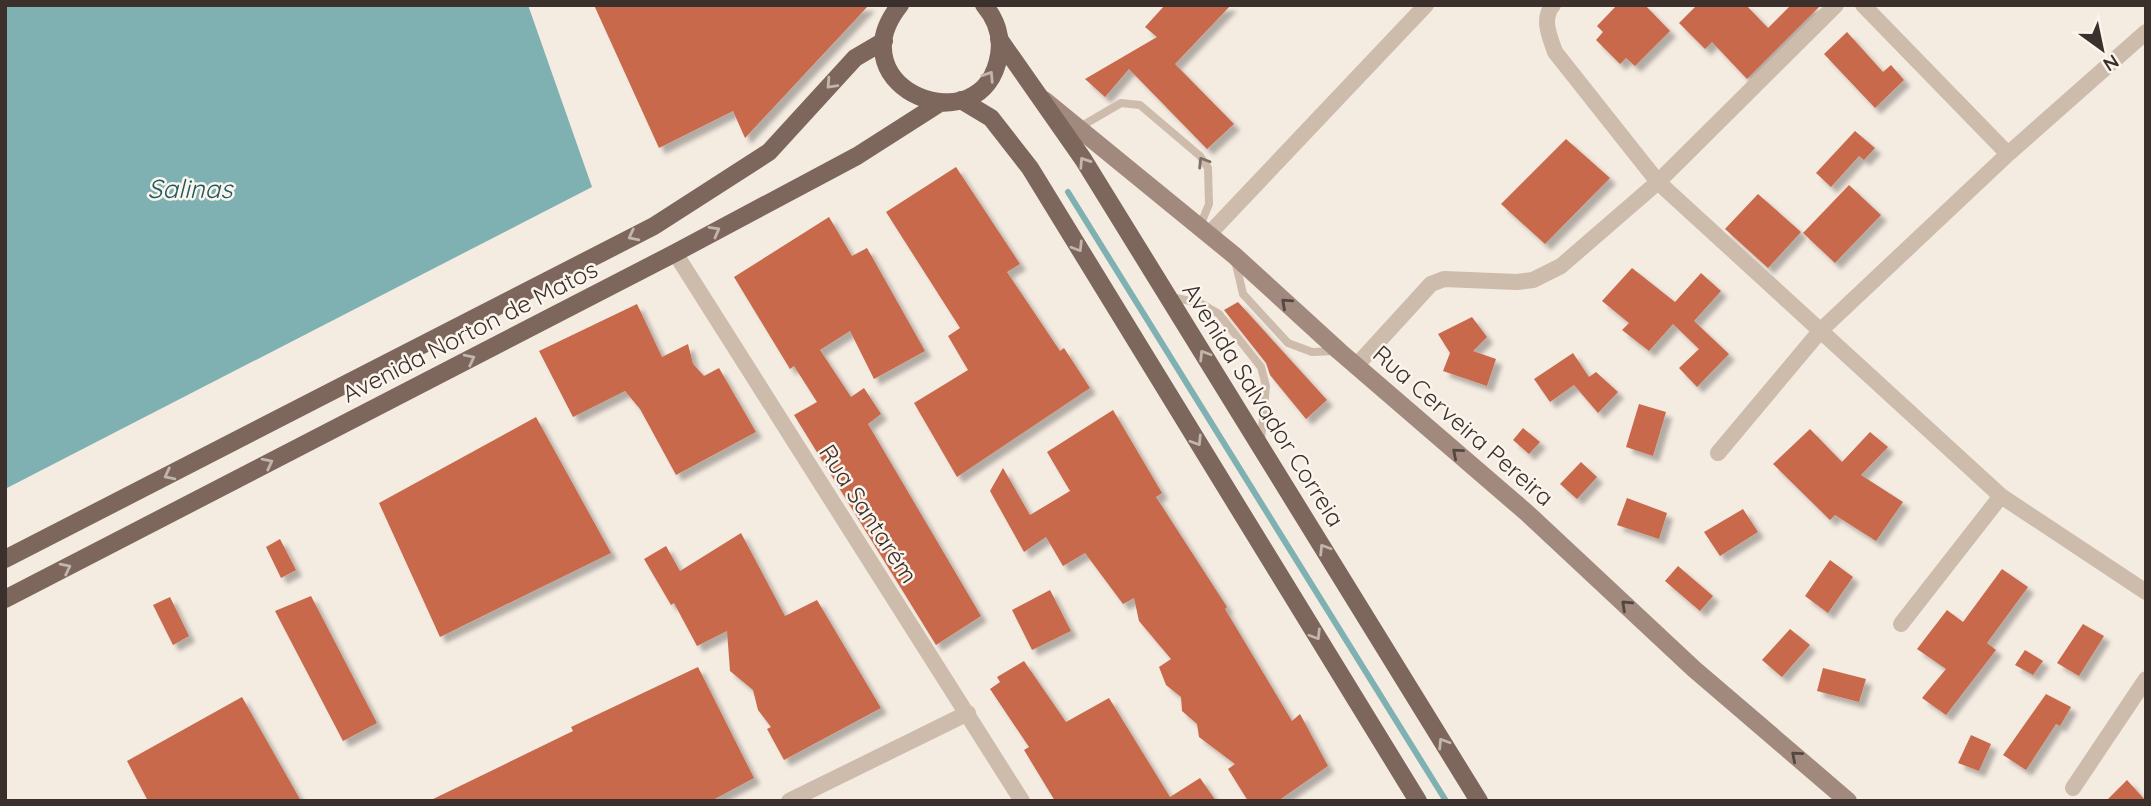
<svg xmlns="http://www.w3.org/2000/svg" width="2151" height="806" font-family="Quicksand,sans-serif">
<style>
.water{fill:#7fb0b2}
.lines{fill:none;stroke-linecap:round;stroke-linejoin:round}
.stream{stroke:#7fb0b2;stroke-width:6}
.building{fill:#c8694b;filter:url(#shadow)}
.service{stroke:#cdbbac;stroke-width:8}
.minor{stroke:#cdbbac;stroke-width:16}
.secondary{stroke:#a18a7d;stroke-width:18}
.primary{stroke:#7d675c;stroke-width:18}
.oneway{stroke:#c2b5ac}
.oneway2{stroke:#7d6f65}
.oneway3{stroke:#544640}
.labels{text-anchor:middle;stroke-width:5;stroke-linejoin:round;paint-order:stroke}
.street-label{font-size:24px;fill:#3b302b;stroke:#fbf5ee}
.water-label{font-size:26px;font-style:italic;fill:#1f5a5e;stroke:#fbf5ee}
</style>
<defs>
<filter id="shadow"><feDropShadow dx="6" dy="6" stdDeviation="2" flood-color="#0004"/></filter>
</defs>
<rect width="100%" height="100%" fill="#f4ebe1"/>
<path class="water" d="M 5,5 L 528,5 L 592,187 L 5,489 Z"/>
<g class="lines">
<path class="stream" d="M 1068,192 L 1446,801"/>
</g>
<path class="building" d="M 594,5 L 869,5 L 745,138 L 733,111 L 659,148 Z
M 1165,5 L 1231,5 L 1175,64 L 1234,124 L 1207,149 L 1129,69 L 1105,97 L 1085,79 L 1157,37 L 1145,27 Z
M 1617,5 L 1645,5 L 1670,31 L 1635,66 L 1626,58 L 1620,64 L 1596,40 L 1603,32 L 1597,26 Z
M 1697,5 L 1746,5 L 1768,28 L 1791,5 L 1821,5 L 1747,79 L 1712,42 L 1705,49 L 1679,23 Z
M 1847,32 L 1883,72 L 1891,65 L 1904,80 L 1875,108 L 1824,54 Z
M 1855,131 L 1875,148 L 1864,160 L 1859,156 L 1831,187 L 1816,173 Z
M 1566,139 L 1610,178 L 1545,244 L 1501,204 Z
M 956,167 L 1020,264 L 1007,272 L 1060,351 L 1064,348 L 1090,388 L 957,477 L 914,403 L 968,370 L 948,336 L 960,328 L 886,212 Z
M 1849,185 L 1881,215 L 1835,263 L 1803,233 Z
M 1758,194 L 1801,232 L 1768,268 L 1725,229 Z
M 829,217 L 852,256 L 867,248 L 925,351 L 874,379 L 850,331 L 820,350 L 851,397 L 864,388 L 881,414 L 868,424 L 981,616 L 936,645 L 794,415 L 817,402 L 794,366 L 790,369 L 734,277 Z
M 1632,268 L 1675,302 L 1701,273 L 1721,291 L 1694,321 L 1729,354 L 1697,387 L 1679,368 L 1699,349 L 1673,324 L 1649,351 L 1622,330 L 1629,323 L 1602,301 Z
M 1238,302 L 1327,400 L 1306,419 L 1270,375 L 1266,363 L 1224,310 Z
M 637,304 L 662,357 L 688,344 L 693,364 L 704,376 L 719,368 L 756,432 L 676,475 L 640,409 L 625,391 L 573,417 L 539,351 Z
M 1472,317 L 1487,337 L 1473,351 L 1496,359 L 1487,386 L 1443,371 L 1450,353 L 1438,334 Z
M 1573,353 L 1589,377 L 1596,372 L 1618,392 L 1598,413 L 1574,385 L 1550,402 L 1534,379 Z
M 1639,404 L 1666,412 L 1653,456 L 1626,447 Z
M 1113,410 L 1162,493 L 1156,497 L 1227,607 L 1225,609 L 1292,721 L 1300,714 L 1328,766 L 1278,801 L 1248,801 L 1228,769 L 1235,764 L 1199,737 L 1197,724 L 1182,711 L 1181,697 L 1166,685 L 1159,667 L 1171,659 L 1139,621 L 1134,598 L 1123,604 L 1085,553 L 1063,566 L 1046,537 L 1024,552 L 990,491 L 1003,468 L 1030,515 L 1070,491 L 1047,452 Z
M 536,417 L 611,553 L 440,637 L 379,503 Z
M 1523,428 L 1540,442 L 1529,454 L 1513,440 Z
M 1810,429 L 1842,462 L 1870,432 L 1888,447 L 1861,475 L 1903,502 L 1876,541 L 1835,515 L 1830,520 L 1773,464 Z
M 1581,462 L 1597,477 L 1577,499 L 1560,484 Z
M 1627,498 L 1667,513 L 1659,539 L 1617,525 Z
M 1743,509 L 1758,532 L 1720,556 L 1704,532 Z
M 741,533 L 785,616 L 817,600 L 881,708 L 784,760 L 767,729 L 771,727 L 758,710 L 753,690 L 730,671 L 727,631 L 697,646 L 674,603 L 671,605 L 644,559 L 666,546 L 680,571 Z
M 280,539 L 296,570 L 281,578 L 266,547 Z
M 1830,560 L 1853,577 L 1828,613 L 1805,596 Z
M 1678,566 L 1713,596 L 1700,611 L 1665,581 Z
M 2002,569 L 2028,587 L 1987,643 L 1996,650 L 1946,715 L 1922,698 L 1946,669 L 1917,649 L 1947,610 L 1963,622 Z
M 1050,590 L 1071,631 L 1032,650 L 1012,610 Z
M 311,596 L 377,723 L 343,741 L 275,611 Z
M 170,597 L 189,636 L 173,645 L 153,605 Z
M 2083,624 L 2104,636 L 2079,676 L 2057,663 Z
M 1790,629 L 1810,645 L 1782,677 L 1762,660 Z
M 2025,650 L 2043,661 L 2033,675 L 2015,665 Z
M 1024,661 L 1066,722 L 1109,698 L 1170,797 L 1200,778 L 1216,801 L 1055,801 L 1024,750 L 1029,747 L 990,689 L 1000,682 L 997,677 Z
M 698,667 L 754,778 L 711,801 L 429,801 L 573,731 L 571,727 Z
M 1823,668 L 1866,679 L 1859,702 L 1817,691 Z
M 2046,694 L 2071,707 L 2060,726 L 2056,724 L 2026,770 L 2003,755 Z
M 242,697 L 301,801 L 148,801 L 127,761 Z
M 1971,735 L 1991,744 L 1979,771 L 1958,763 Z
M 2127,780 L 2146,801 L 2106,801 Z"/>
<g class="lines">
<path class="service" d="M 1080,127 L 1121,103 L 1140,105 L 1200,156 L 1208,168 L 1209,204 L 1200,226
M 1235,260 L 1243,294 L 1288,343 L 1312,352 L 1336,351
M 1171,297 L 1200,303 L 1219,314 L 1261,367 L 1266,386 L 1261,440"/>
<path class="minor" d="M 1553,5 C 1541,19 1550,37 1555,52 L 1658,182 L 2001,496 L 2146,592
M 1863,5 L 2008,154
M 1209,234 L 1426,5
M 675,253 L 1022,801
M 1356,366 L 1431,284 L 1444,279 L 1517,282 L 1533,280 L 1561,266 L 1658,182 L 1836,5
M 1718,453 L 1821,330 L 2008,154 L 2146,32
M 1901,624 L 2001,496
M 2073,788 L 2146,679
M 789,801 L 968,713"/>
<path class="secondary" d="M 1044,100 L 1235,256 L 1339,351 L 1527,513 L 1694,669 L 1848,801"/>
<path class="primary" d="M 900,5 C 833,89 984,148 999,55 C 1002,37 996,19 984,5
M 999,39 L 1083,159 L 1479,801
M 961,100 L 991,118 L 1030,168 L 1418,801
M 5,559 L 654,226 L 769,152 L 855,58 L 884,41
M 5,599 L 675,253 L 857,156 L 940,103 L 953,102"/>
</g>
<defs><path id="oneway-chevron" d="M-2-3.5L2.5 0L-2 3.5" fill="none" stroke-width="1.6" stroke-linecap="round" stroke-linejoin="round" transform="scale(1.75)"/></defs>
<g class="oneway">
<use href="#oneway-chevron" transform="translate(989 76) rotate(-57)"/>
<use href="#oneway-chevron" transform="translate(831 84) rotate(133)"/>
<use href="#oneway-chevron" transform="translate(1084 162) rotate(-123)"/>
<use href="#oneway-chevron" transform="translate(715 231) rotate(-29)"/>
<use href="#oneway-chevron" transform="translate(633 236) rotate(153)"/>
<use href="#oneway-chevron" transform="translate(1078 247) rotate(58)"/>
<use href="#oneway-chevron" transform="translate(1204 355) rotate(-122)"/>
<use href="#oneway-chevron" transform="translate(470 359) rotate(-27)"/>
<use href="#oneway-chevron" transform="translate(1197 441) rotate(58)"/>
<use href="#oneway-chevron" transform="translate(268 463) rotate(-27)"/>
<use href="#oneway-chevron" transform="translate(169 475) rotate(153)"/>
<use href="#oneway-chevron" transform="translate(1324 549) rotate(-122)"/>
<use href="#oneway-chevron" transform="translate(66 568) rotate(-27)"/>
<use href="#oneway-chevron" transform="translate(1316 635) rotate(58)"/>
<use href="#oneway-chevron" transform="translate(1443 743) rotate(-122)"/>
</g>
<use class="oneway2" href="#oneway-chevron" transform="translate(1203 162) rotate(-122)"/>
<g class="oneway3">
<use href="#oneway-chevron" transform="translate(1286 303) rotate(-138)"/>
<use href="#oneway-chevron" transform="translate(1457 453) rotate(-139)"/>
<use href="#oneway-chevron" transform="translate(1626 605) rotate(-137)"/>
<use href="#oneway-chevron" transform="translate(1796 756) rotate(-139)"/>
</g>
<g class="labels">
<g class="street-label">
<text transform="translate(470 332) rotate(-27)" y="8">Avenida Norton de Matos</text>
<text transform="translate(1263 405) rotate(58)" y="8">Avenida Salvador Correia</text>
<text transform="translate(1463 426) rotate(41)" y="8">Rua Cerveira Pereira</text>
<text transform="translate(868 514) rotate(57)" y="8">Rua Santarém</text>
</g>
<g class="water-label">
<text x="190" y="198">Salinas</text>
</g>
</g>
<rect width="2151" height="806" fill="none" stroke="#3b302b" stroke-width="14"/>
<g transform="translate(2102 49) rotate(147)" stroke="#fbf5ee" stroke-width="5" paint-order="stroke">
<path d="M0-5L12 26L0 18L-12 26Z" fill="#3b302b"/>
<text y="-10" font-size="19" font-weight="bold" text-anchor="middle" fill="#3b302b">N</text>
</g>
</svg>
